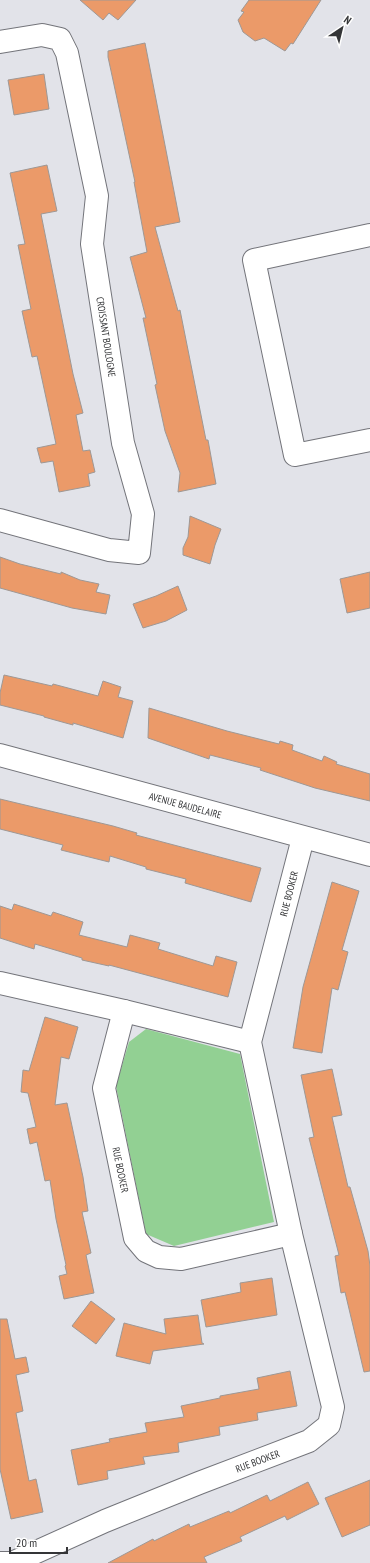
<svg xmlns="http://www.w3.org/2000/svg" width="370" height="1563" font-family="'PT Sans Narrow',sans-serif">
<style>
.green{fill:#92d093}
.building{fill:#eb9a69;stroke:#9e9895}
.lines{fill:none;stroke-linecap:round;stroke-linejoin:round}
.minor-casing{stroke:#73747a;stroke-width:24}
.minor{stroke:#fff;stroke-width:22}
.labels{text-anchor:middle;stroke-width:3;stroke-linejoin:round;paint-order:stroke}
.street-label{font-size:10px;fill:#343537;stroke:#fff}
</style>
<rect width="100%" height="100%" fill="#e2e3e9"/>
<path class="green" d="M 146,1029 L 240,1054 L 274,1222 L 174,1246 L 146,1234 L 116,1086 L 129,1042 Z"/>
<path class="building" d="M 80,0 L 136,0 L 118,20 L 109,13 L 103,20 Z
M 249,0 L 321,0 L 293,44 L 291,43 L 285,51 L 264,38 L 255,41 L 243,32 L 238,20 L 244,12 L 241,11 Z
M 145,43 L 180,222 L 155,227 L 178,311 L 180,310 L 206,440 L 208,440 L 216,484 L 178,492 L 180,473 L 165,431 L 155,385 L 157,384 L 143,318 L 146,318 L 130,257 L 147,252 L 134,182 L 135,182 L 108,57 L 108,51 Z
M 44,74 L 49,109 L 14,115 L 8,80 Z
M 47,165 L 57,211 L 41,214 L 73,374 L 83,413 L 76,415 L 83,451 L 90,450 L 95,472 L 88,474 L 90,486 L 59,492 L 53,461 L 41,463 L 37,448 L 56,444 L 37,356 L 32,357 L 22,311 L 31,309 L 18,245 L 25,244 L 10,173 Z
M 190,516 L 221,529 L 215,545 L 210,564 L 183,555 L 183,548 L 188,537 Z
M 0,557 L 20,564 L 61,574 L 61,572 L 80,580 L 99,584 L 96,592 L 110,595 L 106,614 L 72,608 L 0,588 Z
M 370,572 L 370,608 L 347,613 L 340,579 Z
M 178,586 L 187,610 L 166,621 L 143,628 L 133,604 L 156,596 Z
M 4,675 L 52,686 L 53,684 L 98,696 L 103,681 L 121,687 L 118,697 L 133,701 L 123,738 L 73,723 L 73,725 L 44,717 L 44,716 L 0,705 L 0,693 Z
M 149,708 L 227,731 L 279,744 L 280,741 L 293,745 L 292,750 L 322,761 L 324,756 L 337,762 L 336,764 L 370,774 L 370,801 L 315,788 L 260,770 L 261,768 L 210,755 L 209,759 L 148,738 Z
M 0,799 L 113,826 L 137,833 L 136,835 L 261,868 L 251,902 L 185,883 L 186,879 L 146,869 L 146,867 L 110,856 L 109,862 L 61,850 L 63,845 L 0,829 Z
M 332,882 L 359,891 L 342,950 L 348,952 L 338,990 L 332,988 L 322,1053 L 293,1048 L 303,987 Z
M 14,904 L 51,916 L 53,912 L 83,922 L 79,935 L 127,947 L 130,935 L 160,943 L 158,949 L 213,966 L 216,956 L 237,962 L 228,997 L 109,965 L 109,966 L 82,960 L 82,958 L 35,944 L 34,949 L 0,938 L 0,906 L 12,910 Z
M 45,1017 L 78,1027 L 69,1059 L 61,1057 L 55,1105 L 67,1103 L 83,1177 L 88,1211 L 82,1212 L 91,1253 L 86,1255 L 94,1293 L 64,1299 L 59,1276 L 67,1274 L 65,1266 L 66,1265 L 56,1219 L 50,1180 L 45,1181 L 37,1142 L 30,1144 L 27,1129 L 36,1127 L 28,1093 L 21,1092 L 23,1070 L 29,1071 Z
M 332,1069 L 342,1115 L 332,1117 L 348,1187 L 350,1187 L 368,1251 L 370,1266 L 370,1371 L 364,1372 L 345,1292 L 341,1293 L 335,1256 L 339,1255 L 309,1138 L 314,1137 L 301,1075 Z
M 272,1278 L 277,1315 L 206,1327 L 201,1300 L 241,1292 L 240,1283 Z
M 91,1301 L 115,1319 L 96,1344 L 72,1326 Z
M 198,1315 L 202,1343 L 204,1344 L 153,1351 L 150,1364 L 116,1356 L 124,1323 L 166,1334 L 164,1319 Z
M 0,1319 L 7,1319 L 15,1359 L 26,1357 L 29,1372 L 16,1375 L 23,1411 L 16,1413 L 29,1481 L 36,1479 L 43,1512 L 11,1519 L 0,1469 Z
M 290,1371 L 297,1406 L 257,1413 L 258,1420 L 219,1427 L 220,1435 L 178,1443 L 179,1452 L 143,1457 L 145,1464 L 107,1471 L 108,1479 L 78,1485 L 71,1450 L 110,1442 L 109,1439 L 147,1432 L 145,1423 L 184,1417 L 181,1406 L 220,1398 L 220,1396 L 259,1389 L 257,1378 Z
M 370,1480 L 370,1525 L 342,1537 L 325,1498 Z
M 308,1482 L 319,1504 L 287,1520 L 285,1516 L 240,1537 L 242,1541 L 204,1557 L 207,1563 L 108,1563 L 153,1539 L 154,1541 L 189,1524 L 190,1527 L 229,1511 L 230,1513 L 267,1495 L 270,1501 Z"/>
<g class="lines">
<defs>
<g id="minor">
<path id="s1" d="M 0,42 L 42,35 L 60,39 L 67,53 L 97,196 L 92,244 L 123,443 L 143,514 L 139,553 L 109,550 L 0,520"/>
<path d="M 370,235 L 254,260 L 295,455 L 370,440"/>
<path id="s2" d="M 0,755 L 370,855"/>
<path d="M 0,983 L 124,1011 L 250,1042"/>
<path id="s3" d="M 124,1011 L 104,1088 L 135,1238 L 146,1251 L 159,1257 L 181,1259 L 291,1234"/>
<path id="s4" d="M 0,1563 L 12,1563 L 105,1521 L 199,1483 L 309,1441 L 329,1425 L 333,1407 L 291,1234 L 250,1042 L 303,838"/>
</g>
</defs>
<use href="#minor" class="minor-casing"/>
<use href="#minor" class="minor"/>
</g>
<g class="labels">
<g class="street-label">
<text dy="4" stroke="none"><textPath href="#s1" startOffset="365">CROISSANT BOULOGNE</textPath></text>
<text dy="4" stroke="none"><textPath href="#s2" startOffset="192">AVENUE BAUDELAIRE</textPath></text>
<text dy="4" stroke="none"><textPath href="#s4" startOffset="905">RUE BOOKER</textPath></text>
<text dy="4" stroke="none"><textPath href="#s3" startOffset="163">RUE BOOKER</textPath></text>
<text dy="4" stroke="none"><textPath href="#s4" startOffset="278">RUE BOOKER</textPath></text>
</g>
</g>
<g transform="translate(342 28) rotate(35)" stroke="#ffffff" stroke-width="3" paint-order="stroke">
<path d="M0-3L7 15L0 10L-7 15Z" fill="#343537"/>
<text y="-6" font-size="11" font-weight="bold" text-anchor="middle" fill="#343537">N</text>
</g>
<path d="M10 1547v6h57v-6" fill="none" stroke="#343537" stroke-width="2"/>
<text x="16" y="1547" font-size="12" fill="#343537" stroke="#ffffff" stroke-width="3" paint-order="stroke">20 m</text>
</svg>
